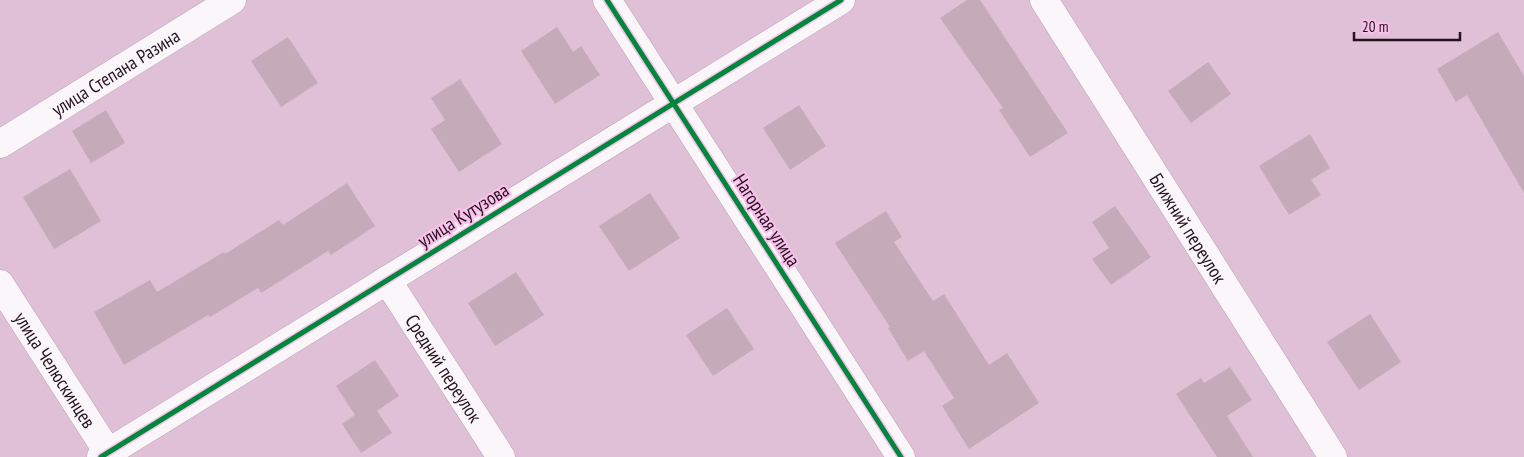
<svg xmlns="http://www.w3.org/2000/svg" width="1524" height="457" font-family="'PT Sans Narrow',sans-serif">
<style>
.building{fill:#c5abb9}
.lines{fill:none;stroke-linecap:round;stroke-linejoin:round}
.minor-casing{stroke:#baa2b4;stroke-width:29}
.minor{stroke:#faf6f9;stroke-width:28}
.cycleway-casing{stroke:#f9c0e9;stroke-width:8}
.cycleway{stroke:#00873e;stroke-width:5}
.labels{text-anchor:middle;stroke-width:4.5;stroke-linejoin:round;paint-order:stroke}
.street-label{font-size:19px;fill:#251120;stroke:#f9c0e9}
</style>
<rect width="100%" height="100%" fill="#dfc0d6"/>
<path class="building" d="M 967,0 L 980,0 L 1068,133 L 1030,157 L 999,110 L 1003,108 L 940,18 Z
M 557,27 L 573,52 L 581,46 L 600,75 L 555,104 L 521,51 Z
M 1498,32 L 1524,76 L 1524,193 L 1467,95 L 1456,102 L 1437,69 Z
M 288,37 L 318,83 L 281,107 L 251,61 Z
M 1208,62 L 1231,94 L 1191,123 L 1168,91 Z
M 460,79 L 502,144 L 459,172 L 431,129 L 445,120 L 431,98 Z
M 799,105 L 826,146 L 790,170 L 763,128 Z
M 106,110 L 125,143 L 91,163 L 72,131 Z
M 1310,134 L 1330,168 L 1311,180 L 1321,195 L 1289,215 L 1259,166 Z
M 70,169 L 101,221 L 54,249 L 23,197 Z
M 347,183 L 375,226 L 331,255 L 328,251 L 261,293 L 258,288 L 210,317 L 208,315 L 124,365 L 94,312 L 150,280 L 157,292 L 224,252 L 225,254 L 279,220 L 283,225 Z
M 650,193 L 680,238 L 629,271 L 599,226 Z
M 1115,206 L 1151,257 L 1111,285 L 1092,259 L 1109,248 L 1092,222 Z
M 886,211 L 902,237 L 894,242 L 933,301 L 944,294 L 989,365 L 1007,353 L 1039,403 L 969,449 L 942,406 L 954,398 L 924,351 L 908,361 L 888,328 L 890,327 L 835,243 Z
M 516,272 L 544,315 L 495,346 L 468,303 Z
M 727,308 L 754,349 L 713,376 L 686,335 Z
M 1370,314 L 1401,362 L 1359,390 L 1327,342 Z
M 375,360 L 399,396 L 377,411 L 392,433 L 361,453 L 342,424 L 355,415 L 336,386 Z
M 1230,367 L 1252,400 L 1227,416 L 1253,457 L 1217,457 L 1176,394 L 1201,378 L 1204,383 Z"/>
<g class="lines">
<defs>
<g id="minor">
<path d="M 607,0 L 901,457"/>
<path id="s1" d="M 1044,0 L 1333,457"/>
<path id="s2" d="M 0,144 L 232,0"/>
<path id="s3" d="M 387,280 L 501,457"/>
<path id="s4" d="M 0,284 L 111,457"/>
<path d="M 101,457 L 841,0"/>
</g>
</defs>
<use href="#minor" class="minor-casing"/>
<use href="#minor" class="minor"/>
<defs>
<path id="cycleway" d="M 607,0 L 901,457
M 101,457 L 841,0"/>
</defs>
<use href="#cycleway" class="cycleway-casing"/>
<use href="#cycleway" class="cycleway"/>
</g>
<g class="labels">
<g class="street-label">
<text dy="7" stroke="none"><textPath href="#s2" startOffset="136">улица Степана Разина</textPath></text>
<text transform="translate(463 215) rotate(-32)" y="7">улица Кутузова</text>
<text transform="translate(767 220) rotate(57)" y="7">Нагорная улица</text>
<text dy="7" stroke="none"><textPath href="#s1" startOffset="270">Ближний переулок</textPath></text>
<text dy="7" stroke="none"><textPath href="#s3" startOffset="105">Средний переулок</textPath></text>
<text dy="7" stroke="none"><textPath href="#s4" startOffset="102">улица Челюскинцев</textPath></text>
</g>
</g>
<path d="M1354 32v8h106v-8" fill="none" stroke="#251120" stroke-width="2.5"/>
<text x="1362" y="32" font-size="15" fill="#251120" stroke="#f9c0e9" stroke-width="4" paint-order="stroke">20 m</text>
</svg>
